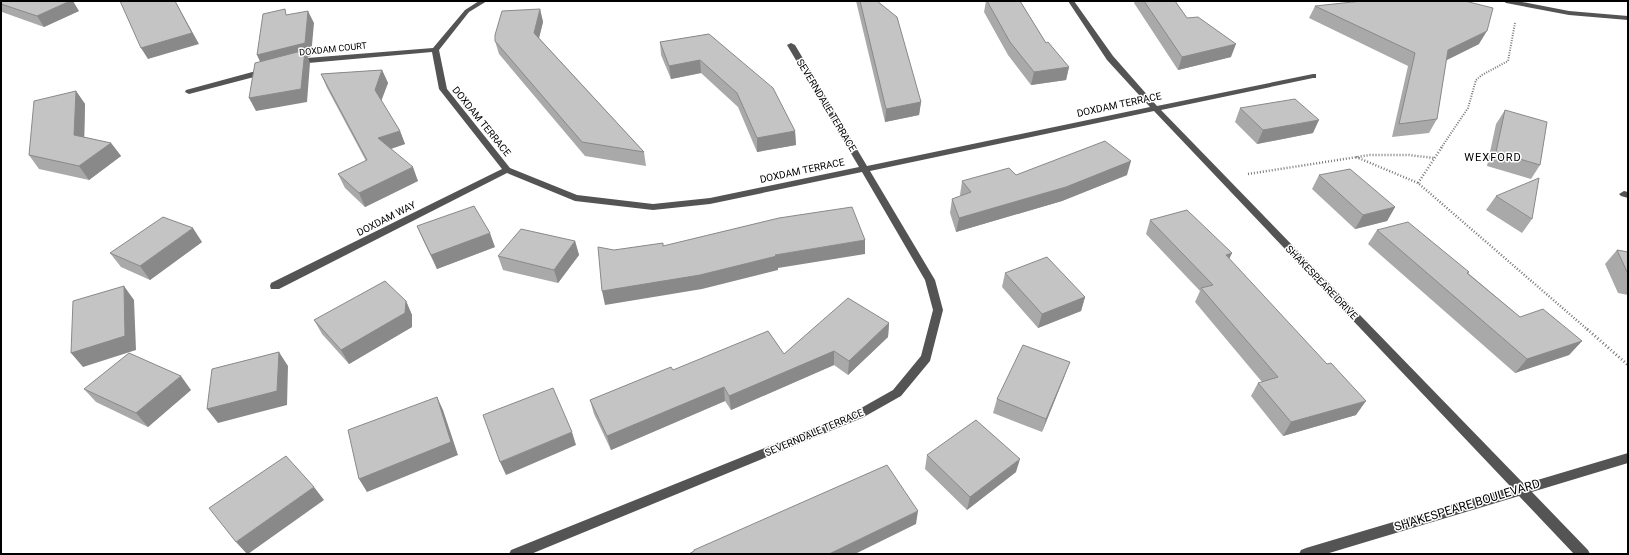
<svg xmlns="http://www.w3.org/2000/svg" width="1629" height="555" font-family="Roboto,sans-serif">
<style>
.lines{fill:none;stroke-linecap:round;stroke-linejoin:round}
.path-far2{stroke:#767676;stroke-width:2;stroke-dasharray:1 1.5;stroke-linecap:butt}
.path-far1{stroke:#767676;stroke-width:2.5;stroke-dasharray:1 2;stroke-linecap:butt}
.path{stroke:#767676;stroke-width:3;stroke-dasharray:1 2.5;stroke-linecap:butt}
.minor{fill:#545454;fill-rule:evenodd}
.wall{fill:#a9a9a9}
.shaded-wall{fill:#898989}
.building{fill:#c4c4c4;stroke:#898989}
.labels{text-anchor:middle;stroke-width:3;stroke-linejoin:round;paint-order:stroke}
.far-street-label{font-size:9px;fill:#000;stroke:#fff}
.street-label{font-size:10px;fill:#000;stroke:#fff}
.neighbourhood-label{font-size:11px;letter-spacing:1px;fill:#000;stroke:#fff}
.near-street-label{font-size:12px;fill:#000;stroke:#fff}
</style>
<rect width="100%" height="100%" fill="#fff"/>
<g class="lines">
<path class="path-far2" d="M 1441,148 L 1468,108 L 1476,80 L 1482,75 L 1508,61 L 1515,23"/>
<path class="path-far1" d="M 1356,157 L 1418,183 L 1588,330
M 1248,174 L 1370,155 L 1409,155 L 1434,158
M 1418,183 L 1442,147"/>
<path class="path" d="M 1587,329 L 1628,365"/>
<path class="minor" d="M 479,1 L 487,1 L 469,12 L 439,50 L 447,89 L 510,168 L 577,195 L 653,204 L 710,198 L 859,167 L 787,45 L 791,43 L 795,45 L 867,166 L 1150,107 L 1107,60 L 1068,1 L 1074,1 L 1113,56 L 1157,106 L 1313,74 L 1316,74 L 1316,78 L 1313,78 L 1161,110 L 1524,484 L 1628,453 L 1628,463 L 1532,492 L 1588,550 L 1590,554 L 1574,554 L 1519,496 L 1326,554 L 1299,554 L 1301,550 L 1306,548 L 1511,487 L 1154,111 L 870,171 L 935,280 L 943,310 L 930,361 L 901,396 L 862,418 L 531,554 L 509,554 L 511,550 L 854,412 L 893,390 L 921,356 L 933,310 L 925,280 L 862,172 L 710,204 L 653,210 L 575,201 L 507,173 L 279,289 L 271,289 L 270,286 L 271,283 L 502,169 L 439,89 L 432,52 L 297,64 L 293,62 L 294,60 L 307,58 L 433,48 L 465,10 Z
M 1503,1 L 1517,1 L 1569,11 L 1628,16 L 1628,20 L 1569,15 L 1506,3 Z
M 263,69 L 266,69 L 270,71 L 269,73 L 189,94 L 185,92 L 186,90 Z
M 1624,191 L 1628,192 L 1628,198 L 1621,196 L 1619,194 Z"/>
</g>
<path class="wall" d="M 1,1 L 79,11 L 44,27 L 2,12 L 1,11 Z
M 856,1 L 877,1 L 921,102 L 919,115 L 885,122 Z
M 986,1 L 1020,1 L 1046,43 L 1069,67 L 1066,80 L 1031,85 L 1008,55 L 984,12 Z
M 1135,1 L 1175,1 L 1187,18 L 1231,57 L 1178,70 L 1134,3 Z
M 1315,6 L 1479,44 L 1446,60 L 1437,119 L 1429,133 L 1392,137 L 1408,66 L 1309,18 Z
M 540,9 L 543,22 L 539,38 L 644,152 L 646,166 L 585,156 L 499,54 L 495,41 Z
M 709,34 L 795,131 L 796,145 L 757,152 L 738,107 L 701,73 L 671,79 L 661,55 L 660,42 Z
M 382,70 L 388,83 L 381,101 L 400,131 L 405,144 L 391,149 L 418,181 L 365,207 L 345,188 L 338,174 L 366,161 L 327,88 L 321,74 Z
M 76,91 L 85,104 L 84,137 L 111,143 L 121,156 L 89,180 L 39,169 L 29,155 Z
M 1240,108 L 1313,133 L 1257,144 L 1235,122 Z
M 1505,110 L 1540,165 L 1531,179 L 1487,166 L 1496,124 Z
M 1016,175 L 1127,175 L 1062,201 L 956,232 L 950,213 L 952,199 L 961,196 L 960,195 L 962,181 Z
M 1319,175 L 1395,207 L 1387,221 L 1355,229 L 1312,189 Z
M 1496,196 L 1532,219 L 1522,233 L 1486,210 Z
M 1150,220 L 1232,253 L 1229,259 L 1356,415 L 1283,436 L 1251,396 L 1258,383 L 1262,382 L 1195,302 L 1200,291 L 1146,234 Z
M 417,226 L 495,247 L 437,269 L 423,240 Z
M 1377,230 L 1469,272 L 1468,273 L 1520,317 L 1582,341 L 1569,355 L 1515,373 L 1368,244 Z
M 575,241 L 579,255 L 558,283 L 503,270 L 498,256 Z
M 202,242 L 150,280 L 121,267 L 110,253 Z
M 1617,250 L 1628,252 L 1628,295 L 1618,293 L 1605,264 Z
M 1005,273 L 1085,297 L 1081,311 L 1038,328 L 1002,287 Z
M 406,301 L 412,315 L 412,327 L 349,364 L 322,334 L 314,320 Z
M 889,323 L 888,337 L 848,375 L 834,365 L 731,410 L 725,401 L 611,450 L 594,414 L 590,400 L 673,370 L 784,354 Z
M 1065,375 L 1042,432 L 993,413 L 997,399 Z
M 84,389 L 191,390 L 148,427 L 96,402 Z
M 927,455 L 1016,472 L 967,510 L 925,469 Z"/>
<path class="shaded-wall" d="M 70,1 L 73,1 L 79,11 L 44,27 L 37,16 Z
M 175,1 L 199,44 L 148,59 L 141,48 Z
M 540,9 L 543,22 L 537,46 L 534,33 Z
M 308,11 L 314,23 L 311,56 L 308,57 L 310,63 L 307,102 L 256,111 L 249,98 L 263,68 L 257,55 Z
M 1487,31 L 1479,44 L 1441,63 L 1448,50 Z
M 1236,44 L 1231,57 L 1178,70 L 1182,57 Z
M 700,60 L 701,73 L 671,79 L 669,66 Z
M 1069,67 L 1066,80 L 1031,85 L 1034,72 Z
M 382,70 L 388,83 L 380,104 L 375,90 Z
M 76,91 L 85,104 L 84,149 L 74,135 Z
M 921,102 L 919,115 L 885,122 L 886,109 Z
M 1319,120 L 1313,133 L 1257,144 L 1263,130 Z
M 400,131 L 405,144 L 384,151 L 378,138 Z
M 795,131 L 796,145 L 757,152 L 757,138 Z
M 111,143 L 121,156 L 89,180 L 79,166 Z
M 1131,161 L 1127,175 L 1062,201 L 956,232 L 959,218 Z
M 413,167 L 418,181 L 365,207 L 359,193 Z
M 1395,207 L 1387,221 L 1355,229 L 1363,215 Z
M 193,228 L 202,242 L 150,280 L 140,266 Z
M 490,233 L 495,247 L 437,269 L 431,255 Z
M 865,240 L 865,254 L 778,268 L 778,270 L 702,289 L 605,305 L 602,291 L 775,255 Z
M 575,241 L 579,255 L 558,283 L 554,270 Z
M 1232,253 L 1225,267 L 1226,255 Z
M 124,286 L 134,300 L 136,350 L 83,367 L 71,353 Z
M 1085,297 L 1081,311 L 1038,328 L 1042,314 Z
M 406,301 L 412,315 L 412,327 L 349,364 L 341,350 Z
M 889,323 L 888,337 L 848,375 L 849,361 Z
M 1582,341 L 1569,355 L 1515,373 L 1527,359 Z
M 834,351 L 834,365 L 731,410 L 729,396 Z
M 279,352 L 288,366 L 287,405 L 218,423 L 207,409 Z
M 1070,362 L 1065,375 L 1042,432 L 1046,419 Z
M 181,376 L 191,390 L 148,427 L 136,413 Z
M 724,387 L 725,401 L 611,450 L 607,436 Z
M 437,397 L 443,410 L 458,455 L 367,492 L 359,479 Z
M 1366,401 L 1356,415 L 1283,436 L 1291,422 Z
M 572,432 L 576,445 L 506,475 L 500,462 Z
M 1020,459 L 1016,472 L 967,510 L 970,497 Z
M 314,487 L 324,500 L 248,554 L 247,554 L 236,542 Z
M 918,511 L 916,524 L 855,554 L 829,554 Z"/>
<path class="building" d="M 1,1 L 70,1 L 37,16 L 1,4 Z
M 120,1 L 175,1 L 192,33 L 141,48 Z
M 860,1 L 877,1 L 897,17 L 921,102 L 886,109 Z
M 987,1 L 1020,1 L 1046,43 L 1048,42 L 1069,67 L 1034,72 L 1010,42 Z
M 1144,1 L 1175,1 L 1187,18 L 1198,17 L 1236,44 L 1182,57 Z
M 1362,1 L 1465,1 L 1493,8 L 1487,31 L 1448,50 L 1437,119 L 1399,124 L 1415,53 L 1315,6 Z
M 285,9 L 286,15 L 308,11 L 305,43 L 257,55 L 263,14 Z
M 540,9 L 534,33 L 644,152 L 582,142 L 495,41 L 495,35 L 502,11 Z
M 709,34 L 773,88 L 795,131 L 757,138 L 737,93 L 700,60 L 669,66 L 660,42 Z
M 305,50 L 301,89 L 249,98 L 255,63 Z
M 382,70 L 375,90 L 400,131 L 378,138 L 413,167 L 359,193 L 338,174 L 367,160 L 321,74 Z
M 76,91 L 74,135 L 111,143 L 79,166 L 29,155 L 34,101 Z
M 1295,99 L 1319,120 L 1263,130 L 1240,108 Z
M 1505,110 L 1547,122 L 1540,165 L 1496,152 Z
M 1105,141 L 1131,161 L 1066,187 L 959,218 L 952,199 L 971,192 L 962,181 L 1009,168 L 1016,175 Z
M 1350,169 L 1395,207 L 1363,215 L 1319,175 Z
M 1539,178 L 1532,219 L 1496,196 Z
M 474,206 L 490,233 L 431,255 L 417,226 Z
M 852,207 L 865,240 L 775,255 L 777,256 L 700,275 L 602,291 L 598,247 L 614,250 L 663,243 L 663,246 L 779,218 Z
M 1187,210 L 1232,253 L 1226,255 L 1327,364 L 1331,363 L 1366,401 L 1291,422 L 1258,383 L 1278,377 L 1201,288 L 1213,285 L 1150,220 Z
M 163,217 L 193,228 L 140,266 L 110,253 Z
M 1408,222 L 1469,272 L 1467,273 L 1520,317 L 1543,309 L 1582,341 L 1527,359 L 1377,230 Z
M 521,229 L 575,241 L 554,270 L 498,256 Z
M 1617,250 L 1628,252 L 1628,274 Z
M 1047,257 L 1085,297 L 1042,314 L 1005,273 Z
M 385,281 L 406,301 L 405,313 L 341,350 L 314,320 Z
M 124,286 L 125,336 L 71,353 L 73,301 Z
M 848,298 L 889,323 L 849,361 L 834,351 L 729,396 L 724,387 L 607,436 L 590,400 L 671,367 L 673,370 L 768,331 L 784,354 Z
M 1023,345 L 1070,362 L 1046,419 L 997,399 Z
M 279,352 L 277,391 L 207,409 L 212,369 Z
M 129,353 L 181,376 L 136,413 L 84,389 Z
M 553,388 L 572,432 L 500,462 L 483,415 Z
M 437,397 L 451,442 L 359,479 L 348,430 Z
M 976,420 L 1020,459 L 970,497 L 927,455 Z
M 286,456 L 314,487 L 236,542 L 209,508 Z
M 887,465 L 918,511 L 829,554 L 689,554 L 694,551 L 694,550 Z"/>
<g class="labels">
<g class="far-street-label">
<text transform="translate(333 49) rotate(-6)" y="3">DOXDAM COURT</text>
</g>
<g class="street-label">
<text transform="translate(1119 104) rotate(-12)" y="4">DOXDAM TERRACE</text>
<text transform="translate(827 105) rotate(59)" y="4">SEVERNDALE TERRACE</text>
<text transform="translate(482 121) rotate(51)" y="4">DOXDAM TERRACE</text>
<text transform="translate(802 170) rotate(-12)" y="4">DOXDAM TERRACE</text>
<text transform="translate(386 218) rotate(-27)" y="4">DOXDAM WAY</text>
<text transform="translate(1322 282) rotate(46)" y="4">SHAKESPEARE DRIVE</text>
<text transform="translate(814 432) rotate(-23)" y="4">SEVERNDALE TERRACE</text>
</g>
<g class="neighbourhood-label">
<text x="1493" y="161">WEXFORD</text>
</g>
<g class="near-street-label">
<text transform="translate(1467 505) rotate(-17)" y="4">SHAKESPEARE BOULEVARD</text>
</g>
</g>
<rect width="1629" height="555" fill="none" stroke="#000000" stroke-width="4"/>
</svg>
